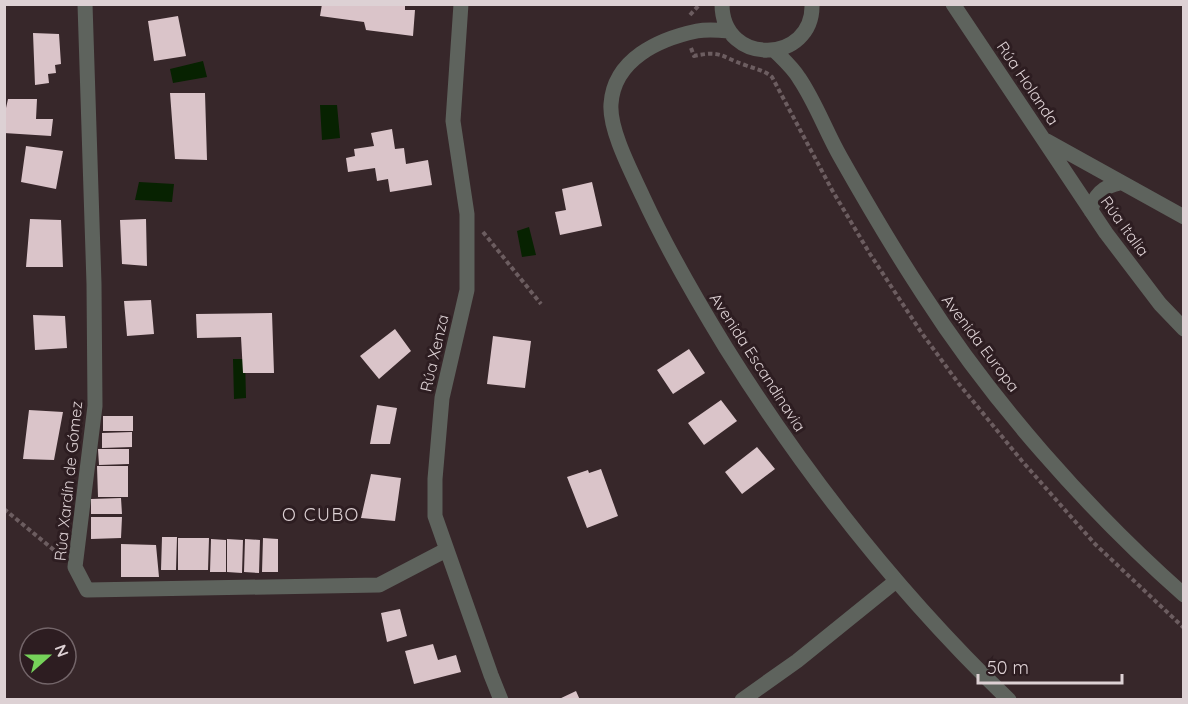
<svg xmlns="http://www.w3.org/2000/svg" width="1188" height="704" font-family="Quicksand,sans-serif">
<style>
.water{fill:#072201}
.building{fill:#dac4c9}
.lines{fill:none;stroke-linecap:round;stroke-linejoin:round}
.path{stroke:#6c5d60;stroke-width:4;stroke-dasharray:4.5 3;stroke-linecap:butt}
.minor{stroke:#5e635d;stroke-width:15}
.labels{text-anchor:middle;stroke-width:6;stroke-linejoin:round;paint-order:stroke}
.street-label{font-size:16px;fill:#ddd1d4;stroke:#2d1d21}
.neighbourhood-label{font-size:18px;letter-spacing:1.5px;fill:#ddd1d4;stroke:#2d1d21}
</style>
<rect width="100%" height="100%" fill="#37272a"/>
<path class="water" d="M 203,61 L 207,77 L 173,83 L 170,69 Z
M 320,105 L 337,105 L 340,138 L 322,140 Z
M 139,182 L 174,184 L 172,202 L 135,200 Z
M 529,227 L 536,255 L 522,257 L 517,231 Z
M 233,359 L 245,359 L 246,398 L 234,399 Z"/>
<path class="building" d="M 322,4 L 405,5 L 405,10 L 415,10 L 413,36 L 366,30 L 364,22 L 320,16 Z
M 178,16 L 186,56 L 154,61 L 148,21 Z
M 33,33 L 59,34 L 61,64 L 55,65 L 56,73 L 48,74 L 49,83 L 35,85 Z
M 170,93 L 205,93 L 207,160 L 175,159 Z
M 8,99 L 37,99 L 36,119 L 53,119 L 51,136 L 4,133 L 4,117 Z
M 392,129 L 395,149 L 404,148 L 406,164 L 428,160 L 432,185 L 390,192 L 388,179 L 377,181 L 375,168 L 348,172 L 346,158 L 355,156 L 354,149 L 374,146 L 371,133 Z
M 26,146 L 63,151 L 56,189 L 21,182 Z
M 592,182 L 602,226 L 560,235 L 555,212 L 566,210 L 562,189 Z
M 30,219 L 61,220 L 63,267 L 26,267 Z
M 146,219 L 147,266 L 122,264 L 120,220 Z
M 151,300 L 154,334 L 127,336 L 124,301 Z
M 272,313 L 274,373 L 243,373 L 241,337 L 197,338 L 196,314 Z
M 33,315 L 65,316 L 67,348 L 35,350 Z
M 395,329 L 411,351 L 379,379 L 360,356 Z
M 493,336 L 531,341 L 525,388 L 487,384 Z
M 689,349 L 705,373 L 673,394 L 657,370 Z
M 721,400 L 737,421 L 704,445 L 688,423 Z
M 377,405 L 397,408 L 390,444 L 370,444 Z
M 29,410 L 63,412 L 54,460 L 23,459 Z
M 103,416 L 133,416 L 133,431 L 103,431 Z
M 132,432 L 132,447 L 102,448 L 102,433 Z
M 757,447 L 775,469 L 742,494 L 725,472 Z
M 98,449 L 129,449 L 129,464 L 99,465 Z
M 97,466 L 128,466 L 128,497 L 98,497 Z
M 601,469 L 618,516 L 587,528 L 567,477 L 588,470 L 589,473 Z
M 371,474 L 401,478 L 395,521 L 361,518 Z
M 121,498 L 122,514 L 91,514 L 91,499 Z
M 91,517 L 122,517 L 121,538 L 91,539 Z
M 162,537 L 177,537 L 176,570 L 161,570 Z
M 178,538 L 209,538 L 208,570 L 178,570 Z
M 263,538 L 278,539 L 278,572 L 262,572 Z
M 211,539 L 226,540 L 226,572 L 210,572 Z
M 227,539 L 243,540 L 242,573 L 227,572 Z
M 245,539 L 260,540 L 259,573 L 244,572 Z
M 121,544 L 156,545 L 159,577 L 121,577 Z
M 400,609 L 407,636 L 387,642 L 381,613 Z
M 433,644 L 438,660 L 456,655 L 461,672 L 414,684 L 405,651 Z
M 576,691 L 580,700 L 557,700 Z"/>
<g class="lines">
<path class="path" d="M 690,15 L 700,4
M 691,48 L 694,56 C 722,50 721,57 745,65 C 755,69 764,70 772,77 L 832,190 L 870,254 L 921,332 L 959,384 L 1022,461 L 1095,544 L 1184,628
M 483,232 L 541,304
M 4,509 L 60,555"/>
<path class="minor" d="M 85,4 L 94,284 L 95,406 L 75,567 L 87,590 L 379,585 L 446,550
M 461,4 L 453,121 L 467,214 L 467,290 L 442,398 L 435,479 L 435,516 L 491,675 L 501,700
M 722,4 C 722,67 814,64 812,4
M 953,4 L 1106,233 L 1160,304 L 1184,329
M 729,31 C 719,30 707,29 697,31 C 659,39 614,59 611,104 C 609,130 632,173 643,197 C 667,249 696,299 726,348 C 806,476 900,595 1009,700
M 775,51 C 783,59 793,68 799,78 C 816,103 826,132 841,158 C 867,204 894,250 923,294 C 992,402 1088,510 1184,595
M 1047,141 L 1184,217
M 1091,211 C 1094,195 1104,186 1120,183
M 742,700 L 797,661 L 896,581"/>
</g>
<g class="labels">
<g class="street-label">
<text transform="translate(1028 83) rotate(56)" y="6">Rúa Holanda</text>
<text transform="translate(1125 226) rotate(54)" y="6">Rúa Italia</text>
<text transform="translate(981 343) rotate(53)" y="6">Avenida Europa</text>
<text transform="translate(434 353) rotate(-77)" y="6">Rúa Xenza</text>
<text transform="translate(758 362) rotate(57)" y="6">Avenida Escandinavia</text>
<text transform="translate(68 481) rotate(-84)" y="6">Rúa Xardín de Gómez</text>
</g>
<g class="neighbourhood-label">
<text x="321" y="521">O CUBO</text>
</g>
</g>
<rect width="1188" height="704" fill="none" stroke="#ddd1d4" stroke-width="12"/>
<g transform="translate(48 656) rotate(69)"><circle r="28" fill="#2d1d21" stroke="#736569" stroke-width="1.5"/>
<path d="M0-4.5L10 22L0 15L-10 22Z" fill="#76d25a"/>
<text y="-9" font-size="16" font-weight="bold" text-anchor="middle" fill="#ddd1d4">N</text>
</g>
<path d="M978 674v9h144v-9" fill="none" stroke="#ddd1d4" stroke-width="3"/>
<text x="987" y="674" font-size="18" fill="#ddd1d4" stroke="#2d1d21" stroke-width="4.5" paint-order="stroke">50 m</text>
</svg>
